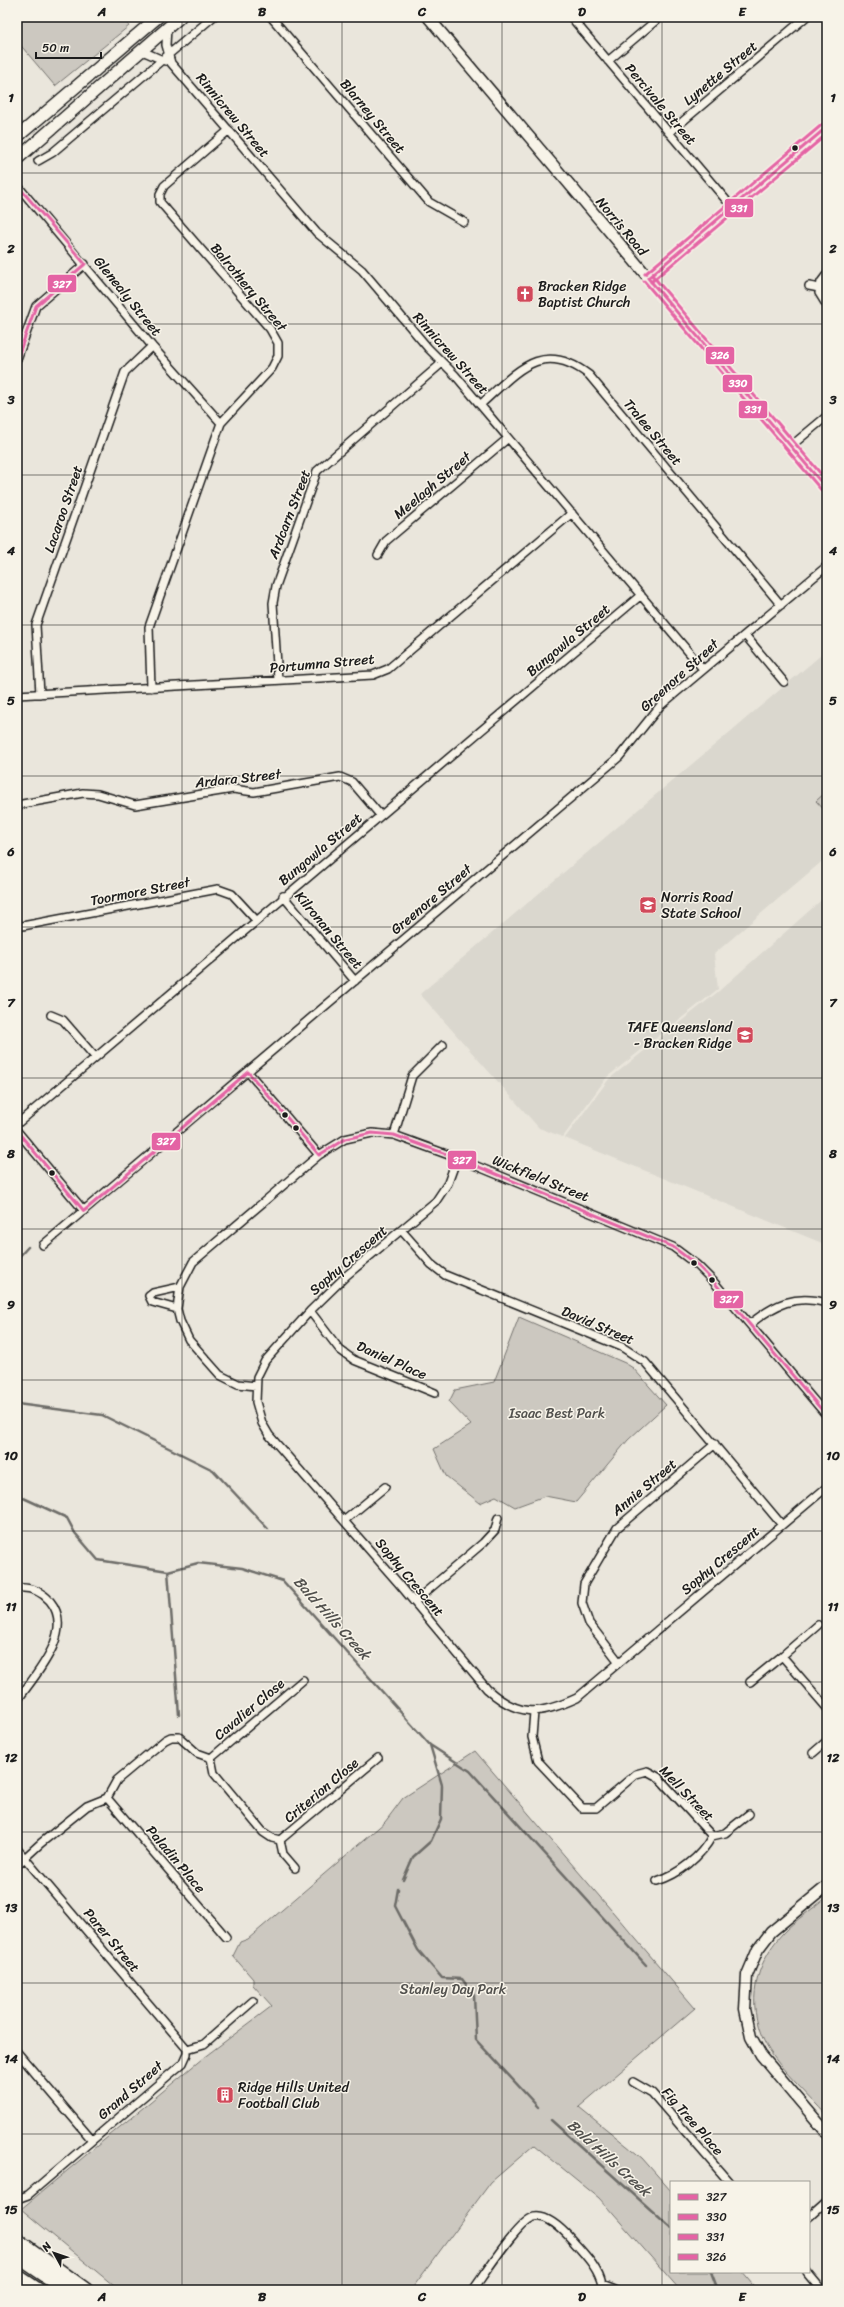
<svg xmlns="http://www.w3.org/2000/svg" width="844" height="2307" font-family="Sriracha,sans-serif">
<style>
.built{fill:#dad7ce}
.green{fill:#ccc8c0;stroke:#74726e}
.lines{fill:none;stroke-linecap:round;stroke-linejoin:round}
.stream{stroke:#6d6c68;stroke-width:2.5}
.street-casing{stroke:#1c1c1c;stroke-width:10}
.secondary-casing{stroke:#1c1c1c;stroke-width:13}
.primary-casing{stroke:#1c1c1c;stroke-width:14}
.highway-casing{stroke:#1c1c1c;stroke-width:16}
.street{stroke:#f7f3e8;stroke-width:7}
.secondary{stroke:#f7f3e8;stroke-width:10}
.primary{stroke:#f7f3e8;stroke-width:11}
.highway{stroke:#f7f3e8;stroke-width:13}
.bus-1-casing{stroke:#f7f3e8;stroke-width:6}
.bus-2-casing{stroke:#f7f3e8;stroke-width:6}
.bus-3-casing{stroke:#f7f3e8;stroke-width:6}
.bus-4-casing{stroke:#f7f3e8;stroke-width:6}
.bus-1{stroke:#e463a4;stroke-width:3}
.bus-2{stroke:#e463a4;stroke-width:3}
.bus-3{stroke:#e463a4;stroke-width:3}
.bus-4{stroke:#e463a4;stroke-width:3}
.grid{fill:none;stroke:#1c1c1c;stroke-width:1;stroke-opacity:0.55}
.bus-dot{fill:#1c1c1c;stroke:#f7f3e8;stroke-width:1.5}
.labels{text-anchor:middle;stroke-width:3;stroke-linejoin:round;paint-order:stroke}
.street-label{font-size:14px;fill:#1c1c1c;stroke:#f7f3e8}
.poi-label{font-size:14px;fill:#1c1c1c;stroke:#f7f3e8;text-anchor:start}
.park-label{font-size:14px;fill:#51504d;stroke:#f7f3e8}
.water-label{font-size:15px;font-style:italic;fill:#52514e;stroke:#f7f3e8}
.line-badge{stroke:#f7f3e8;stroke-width:1.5}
.badge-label{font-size:11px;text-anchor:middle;font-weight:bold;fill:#fff}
.neatline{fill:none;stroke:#1c1c1c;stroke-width:1.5}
.grid-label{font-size:13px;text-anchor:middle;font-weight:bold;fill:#1c1c1c}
</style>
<rect width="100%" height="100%" fill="#eae6dc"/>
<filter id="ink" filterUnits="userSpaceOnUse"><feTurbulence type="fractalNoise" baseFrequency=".025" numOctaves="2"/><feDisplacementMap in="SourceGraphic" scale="8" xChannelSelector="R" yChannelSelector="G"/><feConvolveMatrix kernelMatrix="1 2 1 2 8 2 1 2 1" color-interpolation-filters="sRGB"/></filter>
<g filter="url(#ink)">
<path class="built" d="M 827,650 L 827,857 L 714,954 L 718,989 L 607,1077 L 563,1137 L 539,1128 L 420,994 Z
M 827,895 L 827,1245 L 565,1138 L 609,1079 L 719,991 Z"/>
<path class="green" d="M 17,17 L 122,17 L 129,26 L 55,86 L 17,41 Z
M 827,791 L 827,813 L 816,801 Z
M 519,1317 L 625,1363 L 633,1368 L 666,1405 L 628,1440 L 576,1502 L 545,1496 L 515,1507 L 496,1496 L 480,1503 L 446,1476 L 434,1449 L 471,1425 L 449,1402 L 455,1390 L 494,1382 Z
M 475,1751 L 695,2008 L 579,2107 L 642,2158 L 671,2191 L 671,2272 L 742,2272 L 757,2290 L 680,2290 L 599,2198 L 534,2145 L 491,2182 L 411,2290 L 119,2290 L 21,2209 L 203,2058 L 272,2006 L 253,1985 L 253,1979 L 233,1956 L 240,1942 L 248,1939 L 385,1822 L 403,1798 Z
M 827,1897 L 827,2116 C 809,2095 775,2065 764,2041 C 746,2003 755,1964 782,1934 C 795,1920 813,1909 827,1897 Z"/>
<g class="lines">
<path class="stream" d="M 109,17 L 112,20
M 17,1259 L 28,1247
M 17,1404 L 102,1415 L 213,1470 L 268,1529
M 17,1495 L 67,1518 L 75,1533 L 98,1560 L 168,1571 L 198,1563 L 242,1568 L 283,1581 L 430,1745 L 442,1785 L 441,1819 L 431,1841 L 413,1857 L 403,1880
M 168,1571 L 179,1715
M 430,1745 L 470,1771 L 646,1965
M 398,1889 L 395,1906 L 418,1950 L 442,1978 L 462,1979 L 474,1995 L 476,2040 L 538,2107
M 551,2120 L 671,2228
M 711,2272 L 718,2290"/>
<defs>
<path id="street" d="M 271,17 L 429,202 L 464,222
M 571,17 L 732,207
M 167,28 L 166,45 L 171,63 L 317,233 L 362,270 L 428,348 L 455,375 L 703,669
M 140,50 L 165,61
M 608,61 L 660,17
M 669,133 L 806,17
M 38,161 L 52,153 L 213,17
M 17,185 L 152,346 L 221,423
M 827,274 L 821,282 L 819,293 L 827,306
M 809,286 L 819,288
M 17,359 L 36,306 L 85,264
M 480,405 C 516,373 541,338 589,375 L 781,605
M 791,446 L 827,416
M 378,555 L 386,541 L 507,439
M 745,635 L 784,682
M 278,680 L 273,603 L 276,586 L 317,471 L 442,363
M 151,688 L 149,627 L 221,423 L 272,368 L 278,356 L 278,343 L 270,329 L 160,202 L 160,194 L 164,186 L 229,130
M 40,694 L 36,625 L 125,372 L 152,346
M 17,695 L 373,675 L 388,669 L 572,513
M 17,805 L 83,793 L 98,794 L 135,805 L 233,789 L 254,792 L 340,777 L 352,782 L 380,815
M 283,896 L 355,981
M 17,927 L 218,889 L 232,894 L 256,920
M 51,1015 L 63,1020 L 95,1057
M 248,1072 L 319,1155
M 17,1124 L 641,595
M 17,1131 L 84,1211
M 394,1135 L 412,1076 L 443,1045
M 457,1158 L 448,1183 L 436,1201 L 347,1275 L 310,1311 L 265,1361 L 257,1377 L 256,1402 L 262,1423 L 269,1435 L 400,1585 L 487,1689 C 519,1718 540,1715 577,1698 L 827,1487
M 402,1231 L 431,1264 L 445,1275 L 622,1347 L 645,1362 L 782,1525
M 43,1245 L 619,757 L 660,706 L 827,566
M 177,1309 L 152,1302 L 149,1296 L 153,1293 L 180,1287
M 310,1311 L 340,1350 L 354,1360 L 435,1393
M 750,1324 C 775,1304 795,1294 827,1303
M 256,1386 L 238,1384 L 220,1375 L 189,1340 L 180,1321 L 177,1309 L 180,1287 L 193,1262 L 319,1155 L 345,1139 L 372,1133 L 394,1135 L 457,1158 L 673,1247 L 697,1265 L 713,1281 L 827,1416
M 345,1520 L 385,1487
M 17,1588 C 30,1587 42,1592 50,1601 C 76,1632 34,1676 17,1701
M 414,1602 L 483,1543 L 495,1530 L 498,1518
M 782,1656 L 818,1625
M 619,1662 L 589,1623 L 582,1603 L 584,1584 L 617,1528 L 715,1444
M 750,1682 L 782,1656 L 827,1708
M 534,1712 L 532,1737 L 538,1761 L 582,1808 L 596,1808 L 636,1774 L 647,1771 L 658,1777 L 712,1836 L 725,1833 L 749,1814
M 813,1753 L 827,1741
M 211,1758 L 303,1680
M 107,1798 L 226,1937
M 280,1840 L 378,1758
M 17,1849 L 187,2049
M 17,1865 L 41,1843 L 87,1806 L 107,1798 L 117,1780 L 165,1740 L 171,1737 L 179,1737 L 197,1753 L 211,1758 L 214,1773 L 263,1832 L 272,1838 L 280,1840 L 283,1854 L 295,1868
M 657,1881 C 679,1874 701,1857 712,1836
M 17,2052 L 92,2140
M 633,2082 L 652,2093 L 729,2182
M 17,2199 L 28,2195 L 183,2063 L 187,2054 L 187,2049 L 204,2044 L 253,2001
M 809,2217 L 827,2201
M 807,2272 L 822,2290
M 473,2290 C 484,2275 518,2221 534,2217 C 547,2214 564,2231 572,2240 C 584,2254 598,2267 602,2285 L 615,2290"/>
<path id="secondary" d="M 428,17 L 827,489
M 648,278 L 827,127
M 827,1886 L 771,1932 L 758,1949 L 747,1975 L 745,2009 L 751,2037 L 761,2055 L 827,2133"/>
<path id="primary" d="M 17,137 L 158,17
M 17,159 L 180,17"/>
<path id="highway" d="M 17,2240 L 86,2290
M 17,2256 L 67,2290
M 17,2276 L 38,2290"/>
</defs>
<use href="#street" class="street-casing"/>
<use href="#secondary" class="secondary-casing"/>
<use href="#primary" class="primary-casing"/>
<use href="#highway" class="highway-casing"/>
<use href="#street" class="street"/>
<use href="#secondary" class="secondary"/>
<use href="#primary" class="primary"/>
<use href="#highway" class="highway"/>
<defs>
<path id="bus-1" d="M 17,185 L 85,264
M 17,359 L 36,306 L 85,264
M 248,1072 L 319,1155
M 17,1131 L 84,1211
M 319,1155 L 345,1139 L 372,1133 L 394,1135 L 457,1158 L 673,1247 L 697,1265 L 713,1281 L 827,1416
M 84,1211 L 248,1072"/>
<path id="bus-2" d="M 648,278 L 827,489
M 648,278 L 827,127"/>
<path id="bus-3" d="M 644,281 L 823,492
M 651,282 L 827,134"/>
<path id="bus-4" d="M 645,274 L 824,123
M 652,275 L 827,481"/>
</defs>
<use href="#bus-1" class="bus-1-casing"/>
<use href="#bus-2" class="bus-2-casing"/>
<use href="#bus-3" class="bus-3-casing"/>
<use href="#bus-4" class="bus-4-casing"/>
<use href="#bus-1" class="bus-1"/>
<use href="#bus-2" class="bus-2"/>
<use href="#bus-3" class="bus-3"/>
<use href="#bus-4" class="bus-4"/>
</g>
</g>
<path class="grid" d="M 182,17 L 182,2290M 342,17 L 342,2290M 502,17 L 502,2290M 662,17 L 662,2290M 17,173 L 827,173M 17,324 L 827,324M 17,475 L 827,475M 17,625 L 827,625M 17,776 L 827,776M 17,927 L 827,927M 17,1078 L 827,1078M 17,1229 L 827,1229M 17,1380 L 827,1380M 17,1531 L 827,1531M 17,1682 L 827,1682M 17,1832 L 827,1832M 17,1983 L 827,1983M 17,2134 L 827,2134"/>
<defs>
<symbol id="church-square" viewBox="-11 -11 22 22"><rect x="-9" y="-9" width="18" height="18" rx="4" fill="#d1495b" stroke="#f7f3e8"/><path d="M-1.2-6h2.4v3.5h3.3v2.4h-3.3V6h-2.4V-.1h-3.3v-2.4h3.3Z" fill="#fff"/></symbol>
<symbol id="school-square" viewBox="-11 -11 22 22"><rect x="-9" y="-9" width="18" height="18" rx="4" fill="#d1495b" stroke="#f7f3e8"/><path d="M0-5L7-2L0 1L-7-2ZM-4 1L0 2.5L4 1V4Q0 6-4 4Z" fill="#fff"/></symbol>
<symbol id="university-square" viewBox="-11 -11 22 22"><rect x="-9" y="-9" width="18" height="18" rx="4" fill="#d1495b" stroke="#f7f3e8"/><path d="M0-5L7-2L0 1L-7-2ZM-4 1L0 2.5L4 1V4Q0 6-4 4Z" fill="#fff"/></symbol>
<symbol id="building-square" viewBox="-11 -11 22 22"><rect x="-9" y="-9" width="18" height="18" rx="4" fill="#d1495b" stroke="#f7f3e8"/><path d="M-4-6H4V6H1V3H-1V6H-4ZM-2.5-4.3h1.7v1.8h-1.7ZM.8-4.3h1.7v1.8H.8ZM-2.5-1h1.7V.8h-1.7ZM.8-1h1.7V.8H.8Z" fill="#fff"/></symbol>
</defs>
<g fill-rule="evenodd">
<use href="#church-square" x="515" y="284" width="20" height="20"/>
<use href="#school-square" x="638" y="895" width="20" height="20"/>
<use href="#university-square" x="735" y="1025" width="20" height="20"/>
<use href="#building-square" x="215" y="2085" width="20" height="20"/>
</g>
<g class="bus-dot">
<circle cx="795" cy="148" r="3.5"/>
<circle cx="285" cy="1115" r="3.5"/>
<circle cx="296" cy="1128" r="3.5"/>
<circle cx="52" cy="1173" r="3.5"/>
<circle cx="694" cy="1263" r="3.5"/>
<circle cx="712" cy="1280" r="3.5"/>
</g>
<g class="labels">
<g class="street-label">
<text transform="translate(720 73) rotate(-40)" y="5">Lynette Street</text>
<text transform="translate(661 104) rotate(50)" y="5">Percivale Street</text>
<text transform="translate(233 115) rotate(50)" y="5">Rinnicrew Street</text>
<text transform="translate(373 116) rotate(50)" y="5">Blarney Street</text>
<text transform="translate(622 226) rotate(50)" y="5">Norris Road</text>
<text transform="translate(249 287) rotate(50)" y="5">Balrothery Street</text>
<text transform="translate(128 296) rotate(51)" y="5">Glenealy Street</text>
<text transform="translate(451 353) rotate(48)" y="5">Rinnicrew Street</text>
<text transform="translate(653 432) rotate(50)" y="5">Tralee Street</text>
<text transform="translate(432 485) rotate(-40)" y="5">Meelagh Street</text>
<text transform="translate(63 509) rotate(-71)" y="5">Lacaroo Street</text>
<text transform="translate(289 514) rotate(-69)" y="5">Ardcarn Street</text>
<text transform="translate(568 640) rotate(-40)" y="5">Bungowla Street</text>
<text transform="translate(322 663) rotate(-5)" y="5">Portumna Street</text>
<text transform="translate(679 675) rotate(-42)" y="5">Greenore Street</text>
<text transform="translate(238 778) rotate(-6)" y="5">Ardara Street</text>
<text transform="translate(320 849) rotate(-40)" y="5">Bungowla Street</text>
<text transform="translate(140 891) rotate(-11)" y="5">Toormore Street</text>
<text transform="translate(431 899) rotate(-40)" y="5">Greenore Street</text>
<text transform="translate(329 930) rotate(50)" y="5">Kilronan Street</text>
<text transform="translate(541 1178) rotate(22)" y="5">Wickfield Street</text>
<text transform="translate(348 1260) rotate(-41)" y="5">Sophy Crescent</text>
<text transform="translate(598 1325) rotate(23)" y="5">David Street</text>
<text transform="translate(392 1360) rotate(24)" y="5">Daniel Place</text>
<text transform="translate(644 1487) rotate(-40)" y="5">Annie Street</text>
<text transform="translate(720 1560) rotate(-40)" y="5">Sophy Crescent</text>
<text transform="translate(410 1577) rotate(50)" y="5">Sophy Crescent</text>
<text transform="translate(249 1709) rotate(-40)" y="5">Cavalier Close</text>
<text transform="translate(321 1790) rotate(-40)" y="5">Criterion Close</text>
<text transform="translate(687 1793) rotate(46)" y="5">Mell Street</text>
<text transform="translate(176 1859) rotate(50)" y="5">Paladin Place</text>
<text transform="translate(112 1940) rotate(50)" y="5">Parer Street</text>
<text transform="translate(130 2090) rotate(-41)" y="5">Grand Street</text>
<text transform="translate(693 2121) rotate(49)" y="5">Fig Tree Place</text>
</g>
<g class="poi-label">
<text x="538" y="291">Bracken Ridge<tspan x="538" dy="16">Baptist Church</tspan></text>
<text x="661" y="902">Norris Road<tspan x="661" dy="16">State School</tspan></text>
<text x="732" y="1032" text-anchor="end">TAFE Queensland<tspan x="732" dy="16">- Bracken Ridge</tspan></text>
<text x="238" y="2092">Ridge Hills United<tspan x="238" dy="16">Football Club</tspan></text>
</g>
<g class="park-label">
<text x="557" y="1418">Isaac Best Park</text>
<text x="453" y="1994">Stanley Day Park</text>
</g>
<g class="water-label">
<text transform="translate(332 1618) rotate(48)" y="5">Bald Hills Creek</text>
<text transform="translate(609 2158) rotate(42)" y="5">Bald Hills Creek</text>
</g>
</g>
<g class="line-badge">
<rect x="724" y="198" width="30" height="20" rx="4" fill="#e463a4"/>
<rect x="47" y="274" width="30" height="19" rx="4" fill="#e463a4"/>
<rect x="705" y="346" width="30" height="19" rx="4" fill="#e463a4"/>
<rect x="722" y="374" width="31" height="19" rx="4" fill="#e463a4"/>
<rect x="738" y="400" width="30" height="19" rx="4" fill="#e463a4"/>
<rect x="151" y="1132" width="30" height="19" rx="4" fill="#e463a4"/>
<rect x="447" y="1150" width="30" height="20" rx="4" fill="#e463a4"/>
<rect x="713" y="1290" width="31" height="19" rx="4" fill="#e463a4"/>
</g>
<g class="badge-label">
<text x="739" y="212">331</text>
<text x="62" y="288">327</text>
<text x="720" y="359">326</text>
<text x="738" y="387">330</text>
<text x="753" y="413">331</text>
<text x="166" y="1145">327</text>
<text x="462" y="1164">327</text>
<text x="729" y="1303">327</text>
</g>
<rect width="844" height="2307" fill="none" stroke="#f7f3e8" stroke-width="44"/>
<rect x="670" y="2181" width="140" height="92" fill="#f7f3e8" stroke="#9f9d96"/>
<rect x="678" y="2194" width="20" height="6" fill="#e463a4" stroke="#9f9d96"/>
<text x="706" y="2201" font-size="12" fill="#1c1c1c">327</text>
<rect x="678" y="2214" width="20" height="6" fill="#e463a4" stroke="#9f9d96"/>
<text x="706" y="2221" font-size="12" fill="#1c1c1c">330</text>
<rect x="678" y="2234" width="20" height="6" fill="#e463a4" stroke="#9f9d96"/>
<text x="706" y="2241" font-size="12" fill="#1c1c1c">331</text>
<rect x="678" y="2254" width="20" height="6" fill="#e463a4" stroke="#9f9d96"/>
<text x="706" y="2261" font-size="12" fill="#1c1c1c">326</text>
<g transform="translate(54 2253) rotate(310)" stroke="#f7f3e8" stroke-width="3" paint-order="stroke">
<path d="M0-3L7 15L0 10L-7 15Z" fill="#1c1c1c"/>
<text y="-6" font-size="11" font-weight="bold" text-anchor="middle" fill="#1c1c1c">N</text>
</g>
<path d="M36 52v6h65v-6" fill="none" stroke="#1c1c1c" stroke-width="2"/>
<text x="42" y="52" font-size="12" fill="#1c1c1c" stroke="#f7f3e8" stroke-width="3" paint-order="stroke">50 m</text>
<rect x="22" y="22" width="800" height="2263" class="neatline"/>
<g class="grid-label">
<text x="102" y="16">A</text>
<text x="262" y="16">B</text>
<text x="422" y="16">C</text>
<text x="582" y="16">D</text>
<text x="742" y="16">E</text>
<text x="11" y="102">1</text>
<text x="833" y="102">1</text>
<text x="11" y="253">2</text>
<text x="833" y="253">2</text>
<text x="11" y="404">3</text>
<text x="833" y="404">3</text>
<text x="11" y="555">4</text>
<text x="833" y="555">4</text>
<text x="11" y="705">5</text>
<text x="833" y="705">5</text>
<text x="11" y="856">6</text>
<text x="833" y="856">6</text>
<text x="11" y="1007">7</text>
<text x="833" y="1007">7</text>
<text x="11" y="1158">8</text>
<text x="833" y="1158">8</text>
<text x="11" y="1309">9</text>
<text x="833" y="1309">9</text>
<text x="11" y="1460">10</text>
<text x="833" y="1460">10</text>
<text x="11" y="1611">11</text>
<text x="833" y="1611">11</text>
<text x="11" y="1762">12</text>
<text x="833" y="1762">12</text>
<text x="11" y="1912">13</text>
<text x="833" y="1912">13</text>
<text x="11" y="2063">14</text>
<text x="833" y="2063">14</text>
<text x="11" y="2214">15</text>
<text x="833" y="2214">15</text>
<text x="102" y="2301">A</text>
<text x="262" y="2301">B</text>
<text x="422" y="2301">C</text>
<text x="582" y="2301">D</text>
<text x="742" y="2301">E</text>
</g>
</svg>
